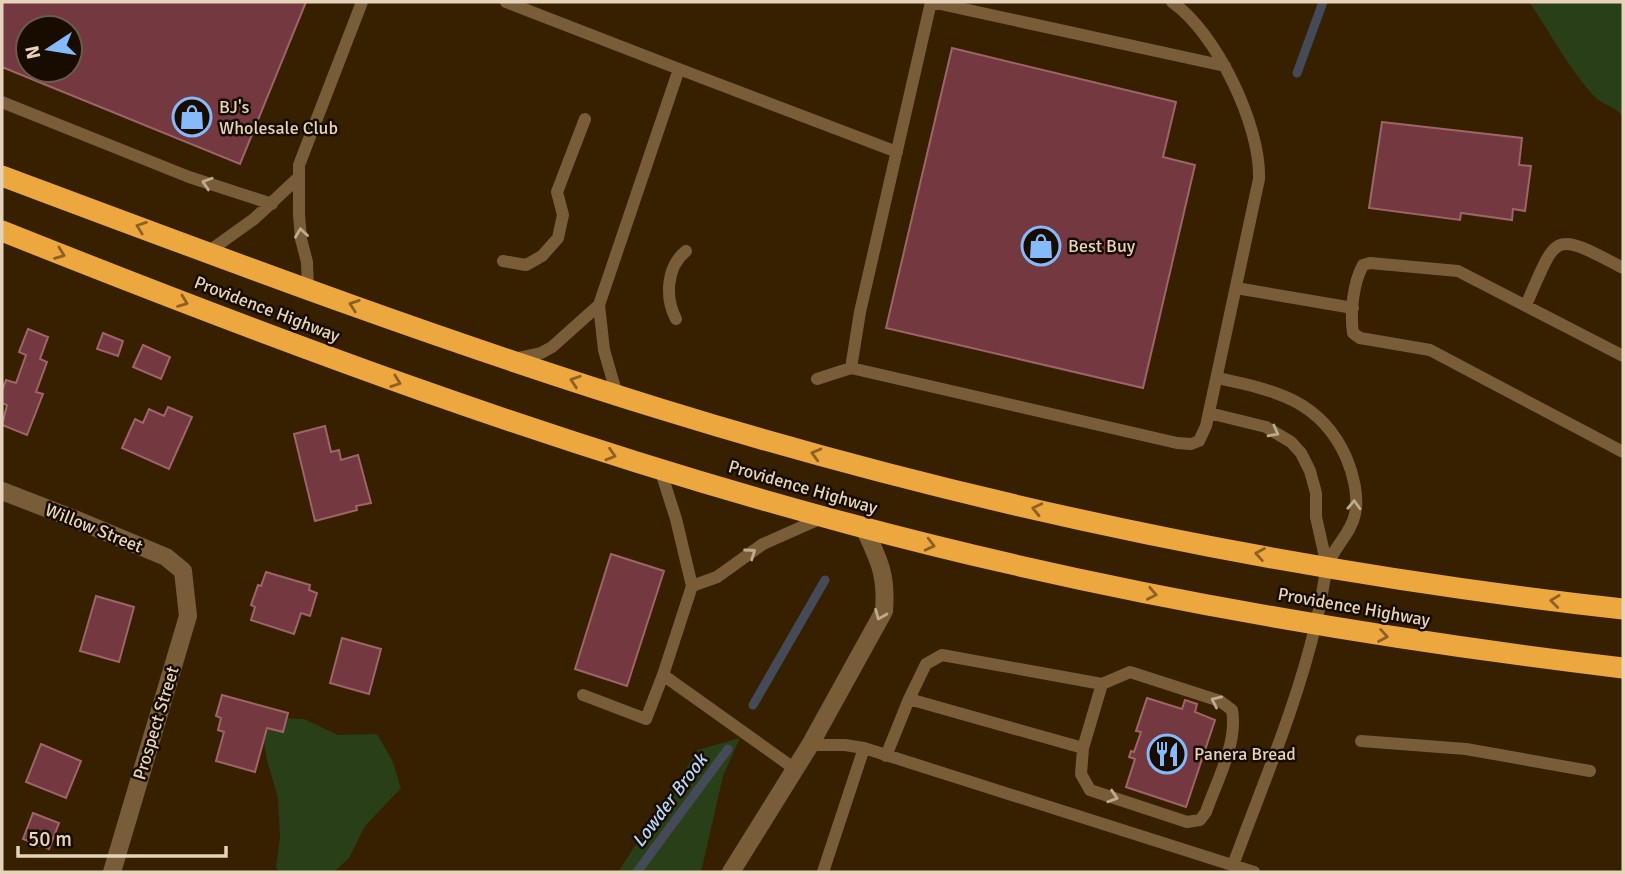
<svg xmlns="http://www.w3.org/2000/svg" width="1625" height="874" font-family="Signika,sans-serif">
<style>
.green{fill:#293f18}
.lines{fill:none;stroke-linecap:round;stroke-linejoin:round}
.stream{stroke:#454a58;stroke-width:9}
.building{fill:#733840;stroke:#9d6469;stroke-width:2;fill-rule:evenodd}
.lane{stroke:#795d38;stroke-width:12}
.street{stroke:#795d38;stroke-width:18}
.highway{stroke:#eda73f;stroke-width:21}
.oneway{stroke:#bfaa8d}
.oneway2{stroke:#8d6123}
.labels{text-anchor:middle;stroke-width:5;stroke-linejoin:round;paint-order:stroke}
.poi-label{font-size:18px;fill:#e5d3bb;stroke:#180c00;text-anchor:start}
.street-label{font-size:18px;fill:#e5d3bb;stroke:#180c00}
.water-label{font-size:19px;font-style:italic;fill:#b4d6ff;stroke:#180c00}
</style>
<rect width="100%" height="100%" fill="#372000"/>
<path class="green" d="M 1529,2 L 1623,2 L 1623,117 C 1617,107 1605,106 1596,98 C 1570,72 1550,31 1529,2 Z
M 274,718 L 304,719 L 338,735 L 377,734 L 392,760 L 401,788 L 365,826 L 349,858 L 334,872 L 279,872 L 276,867 L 280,837 L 278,798 L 266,756 L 264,738 Z
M 740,738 L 723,776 L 701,872 L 618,872 L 698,750 Z"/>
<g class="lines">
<path class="stream" d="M 1297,73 L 1323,2
M 753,705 L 825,580
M 637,872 L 728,749"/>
</g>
<path class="building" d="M 2,2 L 306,2 L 240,164 L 2,67 ZM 28,28 L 70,28 L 70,70 L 28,70 Z
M 952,48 L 1176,102 L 1163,157 L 1195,165 L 1143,388 L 886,328 Z
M 1382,122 L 1522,138 L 1519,165 L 1531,166 L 1525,211 L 1513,209 L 1512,220 L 1461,213 L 1460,220 L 1369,208 Z
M 28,329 L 48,337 L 40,359 L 47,362 L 36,392 L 43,394 L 27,435 L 2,425 L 7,405 L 2,403 L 2,391 L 6,380 L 16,383 L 26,355 L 19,352 Z
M 103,333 L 123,341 L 118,356 L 97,349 Z
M 143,345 L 170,357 L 161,379 L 133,367 Z
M 168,407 L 192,417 L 169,469 L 122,448 L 135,419 L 143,423 L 149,409 L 164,416 Z
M 325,426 L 331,452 L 339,450 L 341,460 L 358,455 L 371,503 L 356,506 L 357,510 L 315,521 L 294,434 Z
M 611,554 L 664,571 L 627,686 L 575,669 Z
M 266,572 L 310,585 L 309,590 L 317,593 L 310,616 L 301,613 L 294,634 L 251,620 L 255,607 L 251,605 L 258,585 L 261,586 Z
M 96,596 L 134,607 L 119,662 L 80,651 Z
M 342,638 L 381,649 L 369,694 L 330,683 Z
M 222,695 L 288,713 L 283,732 L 267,728 L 255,772 L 216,761 L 224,732 L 218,730 L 221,718 L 216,716 Z
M 1147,698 L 1182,709 L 1185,700 L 1197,704 L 1195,712 L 1215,720 L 1186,807 L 1126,787 L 1135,759 L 1129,757 L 1131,751 L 1134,752 L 1141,732 L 1136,731 Z
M 41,744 L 81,761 L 66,798 L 26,782 Z
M 33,813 L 59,823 L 49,849 L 23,839 Z"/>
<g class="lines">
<path class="lane" d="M 506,2 L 679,69
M 2,102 L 189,177 L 272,204
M 208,252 L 254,219 L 298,178
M 503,261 L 526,265 L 542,256 L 558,238 L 563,215 L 557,192 L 585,119
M 308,288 L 307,262 L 301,239 L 299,215 L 299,165 L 362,2
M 1236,288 L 1353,308
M 1526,305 C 1558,233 1551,230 1623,268
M 676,319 C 665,298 666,267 686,251
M 1623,356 L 1458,271 L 1370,263 L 1363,265 C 1353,283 1350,313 1353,333 L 1360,338 L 1430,350 L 1623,452
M 513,359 L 541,353 L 552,347 L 599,305
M 851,368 L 860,312 L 931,2 L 1225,66
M 1217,378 C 1273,390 1320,399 1346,457 C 1353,473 1359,496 1355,514 C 1351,535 1330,550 1326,571 C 1323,588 1320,606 1316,623 C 1297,705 1262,786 1233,865
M 817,379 L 851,368 L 1177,443 L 1191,444 L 1199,441 L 1206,426 L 1259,179 C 1261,126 1216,32 1172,2
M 617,395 L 604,350 L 599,305 L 679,69 L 897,152
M 1209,413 L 1266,427 L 1291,442 L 1301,453 L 1310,471 L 1316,493 L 1316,517 L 1327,566
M 660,469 L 676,519 L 692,586 L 663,675 L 795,769
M 692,586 L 717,577 L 763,544 L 824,517
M 583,695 L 646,719 L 663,675
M 1361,741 L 1466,749 L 1590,771
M 810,745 L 845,745 L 864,748 L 1254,872
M 1083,748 L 1081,774 L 1090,790 L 1187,822 L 1200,820 L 1206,812 C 1217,780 1238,743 1232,710 L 1220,701 L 1130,672 L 1102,684
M 886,756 L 909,699 L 926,664 L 942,655 L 1102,684 L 1083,748 L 909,699
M 823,872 L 864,748"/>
<path class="street" d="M 2,491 L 77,520 L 166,557 L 183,571 L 188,616 L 112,872
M 731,872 L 810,745 L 884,611 C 887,575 879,560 864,528"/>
<path class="highway" d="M 2,176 C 221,258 440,341 664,410 C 975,506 1299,573 1623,609
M 2,231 C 280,342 560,447 850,524 C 1103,592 1363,637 1623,668"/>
</g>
<defs><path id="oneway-chevron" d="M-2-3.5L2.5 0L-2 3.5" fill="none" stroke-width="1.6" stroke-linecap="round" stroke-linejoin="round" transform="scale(1.75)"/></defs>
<g class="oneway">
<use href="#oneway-chevron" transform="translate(207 183) rotate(-162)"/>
<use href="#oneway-chevron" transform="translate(301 233) rotate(-98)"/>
<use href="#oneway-chevron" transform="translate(1274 432) rotate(28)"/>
<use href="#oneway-chevron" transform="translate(1354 505) rotate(-88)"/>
<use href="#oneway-chevron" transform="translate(751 553) rotate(-35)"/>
<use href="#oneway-chevron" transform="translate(880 615) rotate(112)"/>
<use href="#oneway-chevron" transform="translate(1216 701) rotate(-155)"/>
<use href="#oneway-chevron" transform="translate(1113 797) rotate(18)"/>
</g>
<g class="oneway2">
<use href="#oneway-chevron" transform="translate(141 227) rotate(-160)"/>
<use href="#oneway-chevron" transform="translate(60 254) rotate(21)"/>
<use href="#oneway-chevron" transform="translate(183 302) rotate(21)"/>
<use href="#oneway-chevron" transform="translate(354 305) rotate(-161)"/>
<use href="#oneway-chevron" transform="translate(575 381) rotate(-162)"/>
<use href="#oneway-chevron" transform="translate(396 382) rotate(20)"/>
<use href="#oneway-chevron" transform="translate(816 454) rotate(-165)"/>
<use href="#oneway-chevron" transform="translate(611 455) rotate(17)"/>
<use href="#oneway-chevron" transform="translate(1037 509) rotate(-167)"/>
<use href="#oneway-chevron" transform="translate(930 545) rotate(14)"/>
<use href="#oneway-chevron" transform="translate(1260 554) rotate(-170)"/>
<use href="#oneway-chevron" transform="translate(1152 594) rotate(11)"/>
<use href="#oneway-chevron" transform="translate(1555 601) rotate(-173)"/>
<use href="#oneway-chevron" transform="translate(1383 636) rotate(10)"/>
</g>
<defs>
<symbol id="shop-ring" viewBox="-11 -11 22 22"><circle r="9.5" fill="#180c00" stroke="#85bbfb" stroke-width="1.5"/><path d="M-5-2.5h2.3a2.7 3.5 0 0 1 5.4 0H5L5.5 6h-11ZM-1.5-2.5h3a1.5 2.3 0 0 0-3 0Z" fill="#85bbfb"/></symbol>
<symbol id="restaurant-ring" viewBox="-11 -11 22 22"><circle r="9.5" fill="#180c00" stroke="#85bbfb" stroke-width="1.5"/><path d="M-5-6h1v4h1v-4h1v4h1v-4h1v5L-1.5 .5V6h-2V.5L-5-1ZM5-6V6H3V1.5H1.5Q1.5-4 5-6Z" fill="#85bbfb"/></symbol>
</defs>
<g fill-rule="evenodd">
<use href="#shop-ring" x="170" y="95" width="44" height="44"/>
<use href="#shop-ring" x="1019" y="224" width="44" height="44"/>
<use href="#restaurant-ring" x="1145" y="732" width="44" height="44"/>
</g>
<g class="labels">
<g class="poi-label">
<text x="219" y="113">BJ's<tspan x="219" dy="21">Wholesale Club</tspan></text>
<text x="1068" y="252">Best Buy</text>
<text x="1194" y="760">Panera Bread</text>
</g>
<g class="street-label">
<text transform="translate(267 309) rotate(21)" y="6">Providence Highway</text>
<text transform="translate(803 487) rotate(16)" y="6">Providence Highway</text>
<text transform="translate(94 528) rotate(22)" y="6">Willow Street</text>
<text transform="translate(1354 607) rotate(10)" y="6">Providence Highway</text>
<text transform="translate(156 723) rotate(-73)" y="6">Prospect Street</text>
</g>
<g class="water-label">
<text transform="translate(669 800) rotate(-53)" y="7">Lowder Brook</text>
</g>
</g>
<rect width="1625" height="874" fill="none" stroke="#e5d3bb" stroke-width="7"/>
<g transform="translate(49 49) rotate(258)"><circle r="33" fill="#180c00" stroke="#6a5c4b" stroke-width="2"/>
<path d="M0-5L12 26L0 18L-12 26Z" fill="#85bbfb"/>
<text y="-10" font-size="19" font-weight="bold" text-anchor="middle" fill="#e5d3bb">N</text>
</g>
<path d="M18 846v10h208v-10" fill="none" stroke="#e5d3bb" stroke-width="3.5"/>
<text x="28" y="846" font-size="21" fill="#e5d3bb" stroke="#180c00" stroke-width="5" paint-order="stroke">50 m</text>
</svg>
